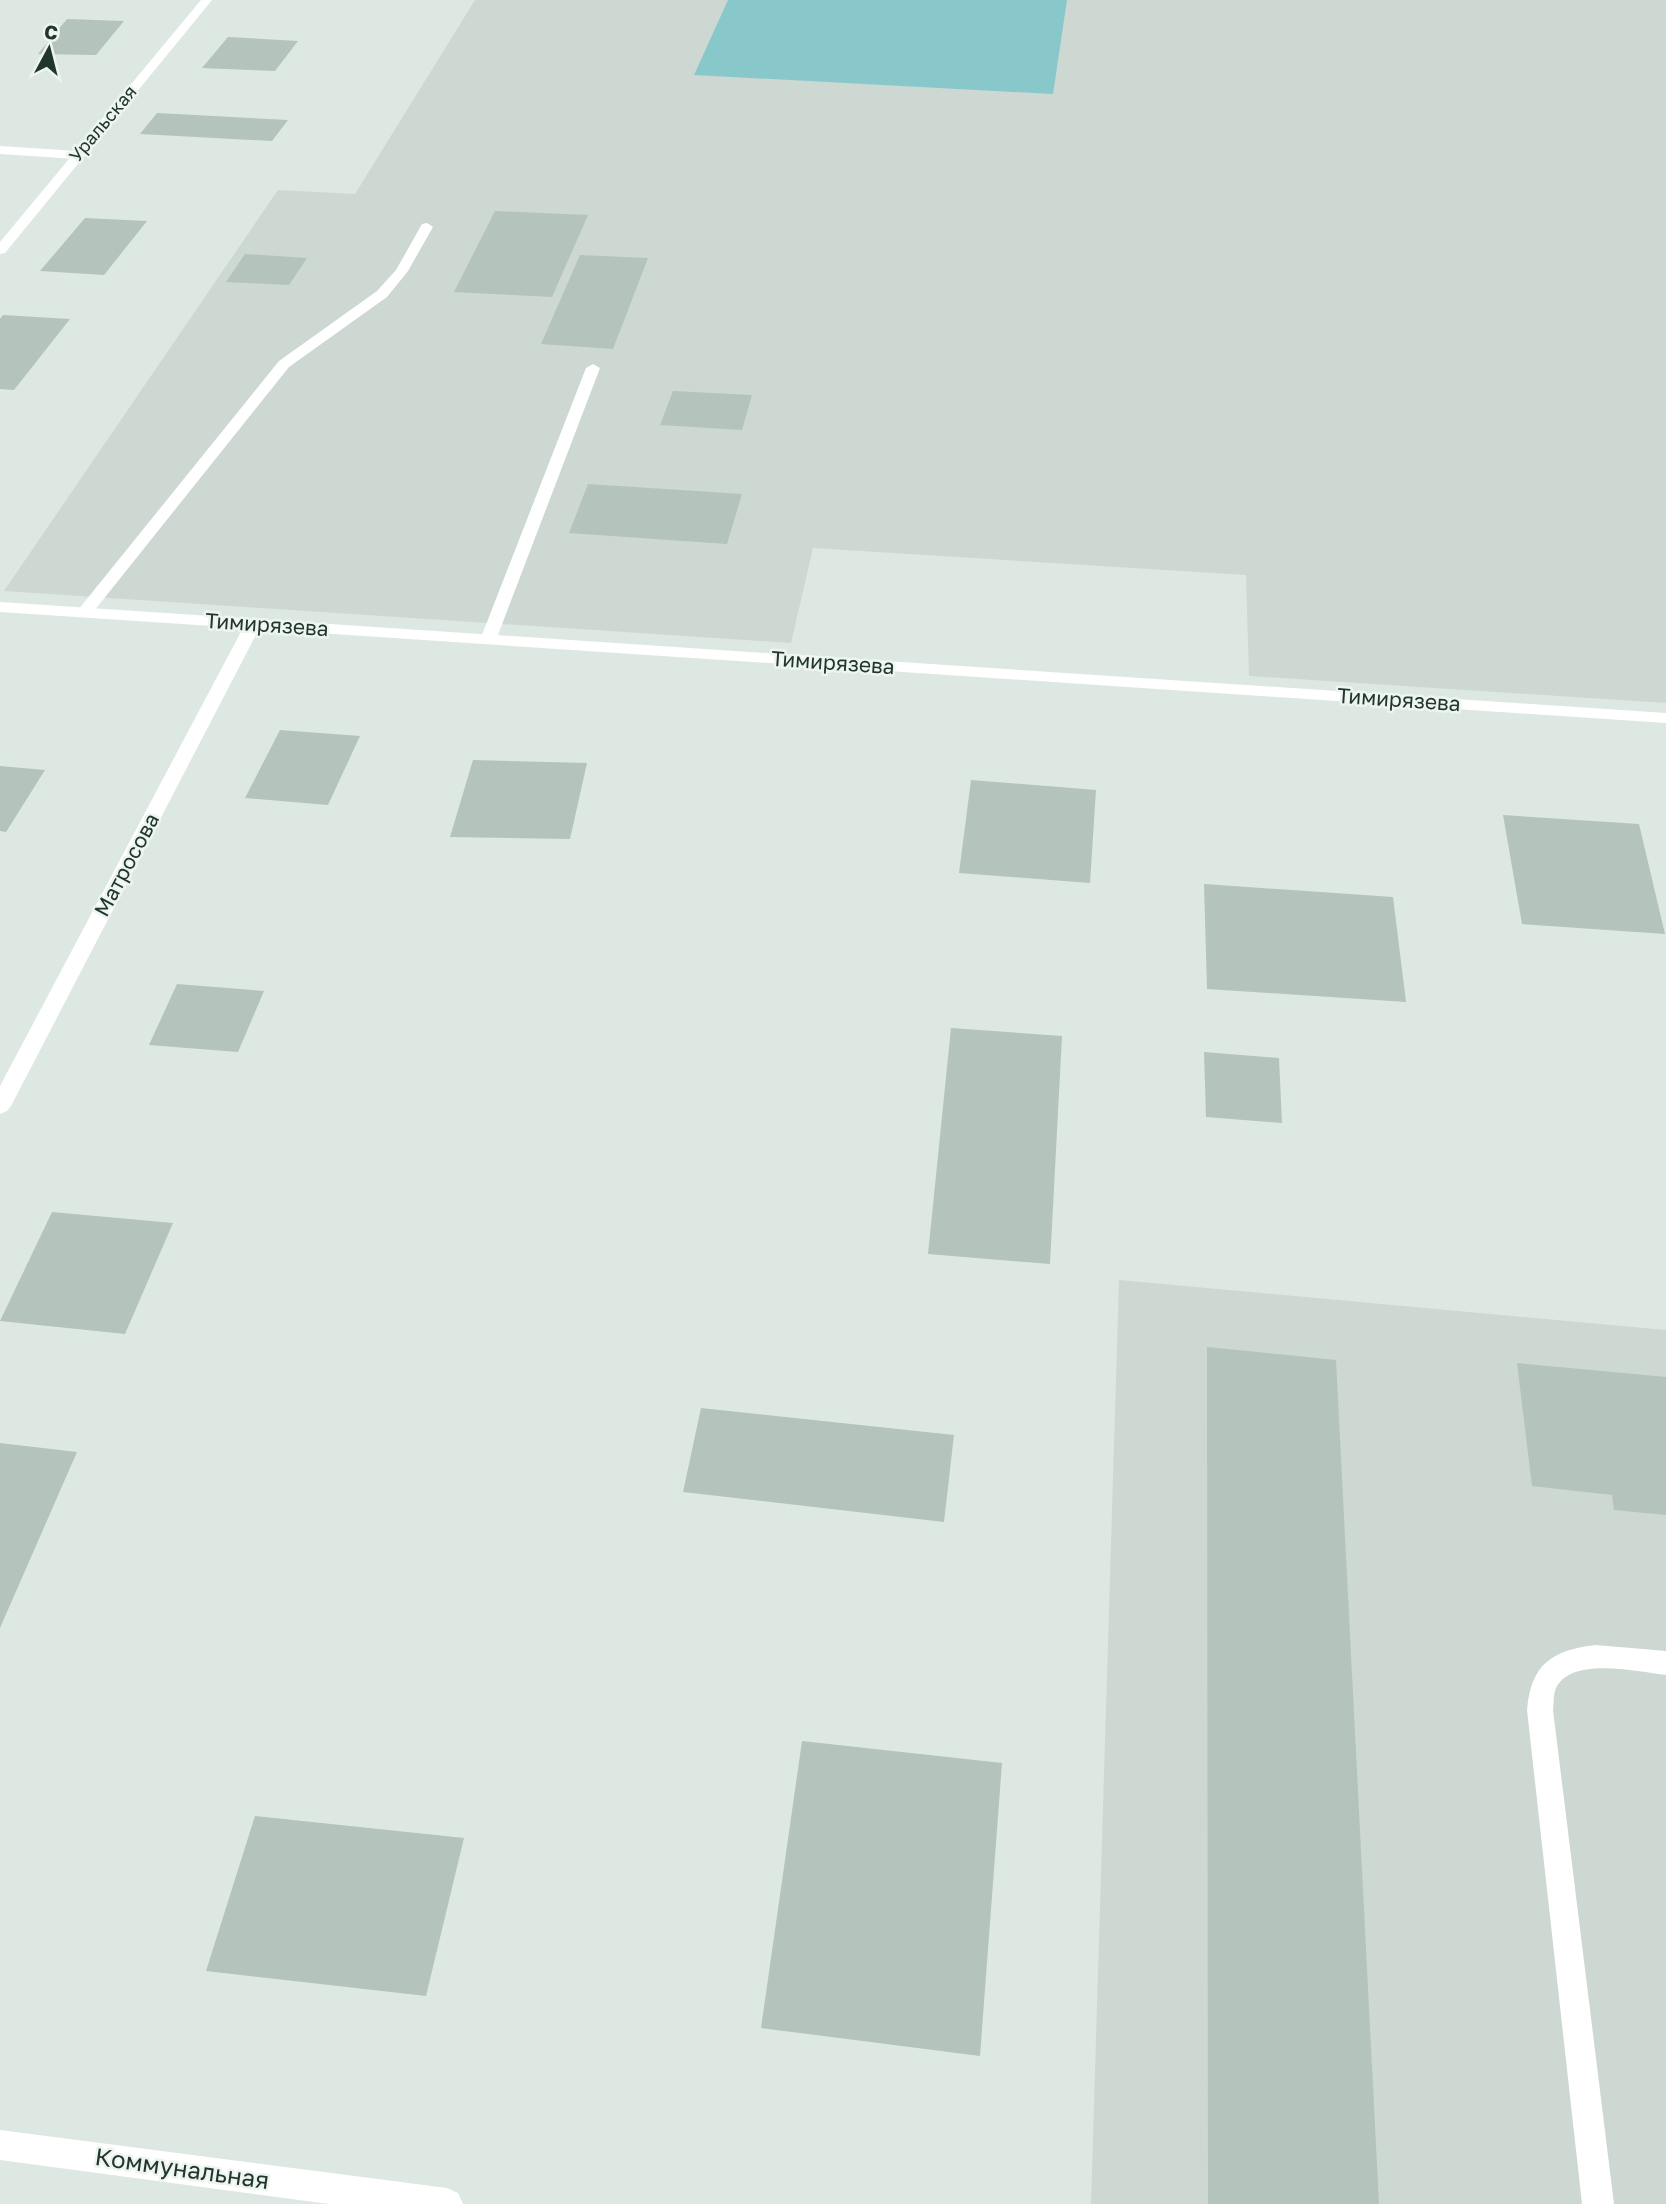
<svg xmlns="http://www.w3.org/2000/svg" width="1666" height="2204" font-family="'Golos Text',sans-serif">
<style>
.built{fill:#ccd8d1}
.water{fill:#89c8ca}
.building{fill:#b4c3bb}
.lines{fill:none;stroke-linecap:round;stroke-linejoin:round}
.lane{fill:#fff;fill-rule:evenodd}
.street{fill:#fff;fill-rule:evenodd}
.labels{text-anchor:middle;stroke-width:5;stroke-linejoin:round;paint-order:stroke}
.far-street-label{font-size:18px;fill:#21372e;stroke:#eef5f1}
.street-label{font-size:21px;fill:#21372e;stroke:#eef5f1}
.near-street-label{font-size:24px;fill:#21372e;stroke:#eef5f1}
</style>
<rect width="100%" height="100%" fill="#dee8e2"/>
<path class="built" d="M 475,0 L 1666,0 L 1666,703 L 1249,676 L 1246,575 L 813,548 L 791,643 L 4,591 L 278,190 L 355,194 Z
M 1119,1280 L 1666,1330 L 1666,2204 L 1091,2204 Z"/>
<path class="water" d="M 728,0 L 1067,0 L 1053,94 L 694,75 Z"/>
<path class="building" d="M 67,19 L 124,21 L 96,55 L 38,54 Z
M 228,37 L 298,41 L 275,71 L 202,68 Z
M 157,113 L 288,120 L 272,141 L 140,134 Z
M 495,211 L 588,215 L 552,297 L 454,292 Z
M 85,218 L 147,221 L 104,275 L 40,271 Z
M 245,254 L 307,258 L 289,285 L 226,282 Z
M 580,255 L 648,258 L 613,349 L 541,344 Z
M 3,315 L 70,319 L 14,390 L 0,389 L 0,319 Z
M 673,391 L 752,395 L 742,430 L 660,425 Z
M 588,484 L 742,494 L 727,544 L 569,533 Z
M 280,730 L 360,736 L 328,805 L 245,798 Z
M 473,760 L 587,763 L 570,839 L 450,837 Z
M 0,766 L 45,770 L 6,832 L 0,831 Z
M 971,780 L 1096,790 L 1090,883 L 959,873 Z
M 1503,815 L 1639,824 L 1665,934 L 1522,924 Z
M 1204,884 L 1393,897 L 1406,1002 L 1207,989 Z
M 177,984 L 264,991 L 238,1052 L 149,1045 Z
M 951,1028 L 1062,1036 L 1050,1264 L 928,1254 Z
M 1204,1052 L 1279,1058 L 1282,1123 L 1206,1117 Z
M 52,1212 L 173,1223 L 125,1334 L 0,1321 Z
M 1207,1347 L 1336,1360 L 1379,2204 L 1208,2204 Z
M 1517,1363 L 1666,1377 L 1666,1515 L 1614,1510 L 1612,1495 L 1532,1486 Z
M 701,1408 L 954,1435 L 944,1522 L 683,1492 Z
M 0,1443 L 77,1452 L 0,1628 Z
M 802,1741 L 1002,1763 L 980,2056 L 761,2028 Z
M 255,1816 L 464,1838 L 426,1996 L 206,1971 Z"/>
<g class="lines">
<path class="lane" d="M 0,146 L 77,151 L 83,155 L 77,159 L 0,154 Z
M 427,223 L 433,227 L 408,271 L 387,297 L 289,367 L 90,616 L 78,616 L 76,613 L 78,610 L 279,361 L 377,291 L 396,270 L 422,224 Z
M 593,364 L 600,368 L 496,640 L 494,644 L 482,644 L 480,640 L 586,368 Z
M 1596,1645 L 1666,1651 L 1666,1675 C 1637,1672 1572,1656 1556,1688 C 1553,1695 1554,1703 1553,1710 L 1614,2204 L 1582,2204 L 1527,1710 C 1531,1664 1552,1650 1596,1645 Z"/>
<path class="street" d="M 201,0 L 212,0 L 5,253 L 0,254 L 0,242 Z
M 0,602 L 1666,713 L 1666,723 L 259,629 L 11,1106 L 7,1111 L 0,1114 L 0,1086 L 243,628 L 0,612 Z
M 0,2130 L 447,2188 L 458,2193 L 463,2204 L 329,2204 L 0,2160 Z"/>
</g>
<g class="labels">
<g class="far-street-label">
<text transform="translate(103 124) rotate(-50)" y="6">Уральская</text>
</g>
<g class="street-label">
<text transform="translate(267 625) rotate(4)" y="7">Тимирязева</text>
<text transform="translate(833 663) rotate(4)" y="7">Тимирязева</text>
<text transform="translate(1399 700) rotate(4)" y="7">Тимирязева</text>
<text transform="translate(127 865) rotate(-62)" y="7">Матросова</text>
</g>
<g class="near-street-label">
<text transform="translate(182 2169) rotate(8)" y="8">Коммунальная</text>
</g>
</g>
<g transform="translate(49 49) rotate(7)" stroke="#eef5f1" stroke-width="5" paint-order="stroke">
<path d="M0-5L12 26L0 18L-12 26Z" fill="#21372e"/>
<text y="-10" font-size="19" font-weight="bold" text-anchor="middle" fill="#21372e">С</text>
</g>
</svg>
